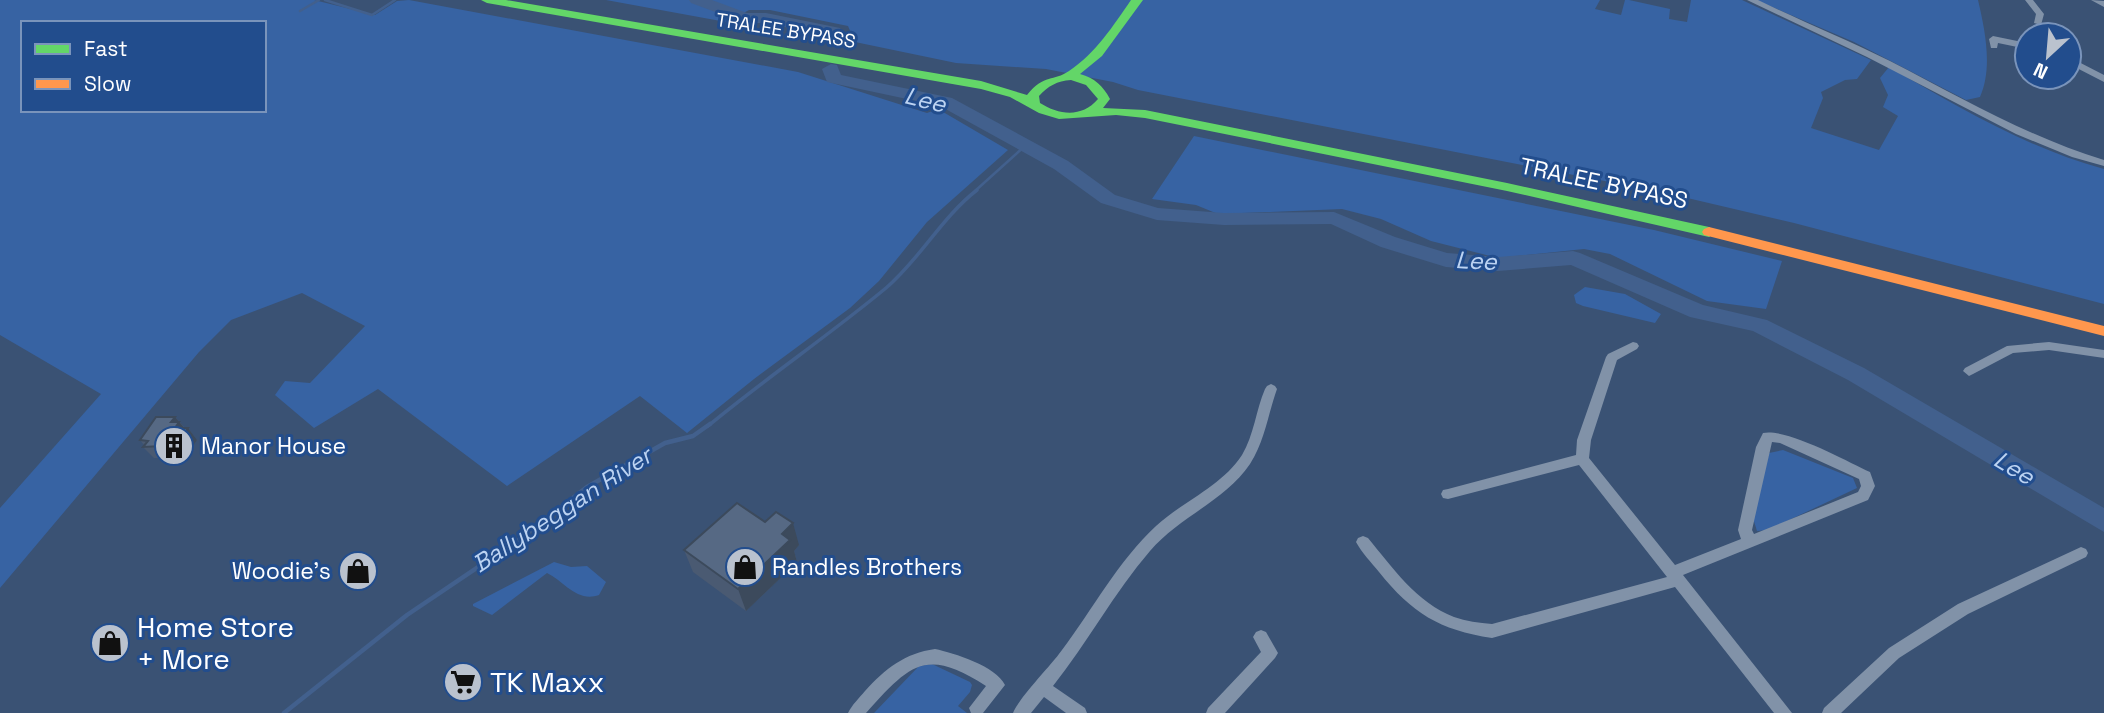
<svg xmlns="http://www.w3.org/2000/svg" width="2104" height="713" font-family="'Space Grotesk',sans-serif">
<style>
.green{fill:#3763a3;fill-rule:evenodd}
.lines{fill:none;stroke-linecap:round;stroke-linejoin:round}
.stream-far2{stroke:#42608d;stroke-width:2.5}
.stream-far1{stroke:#42608d;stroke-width:3.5}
.stream{stroke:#42608d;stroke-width:4.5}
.river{fill:#42608d;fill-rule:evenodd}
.street{fill:#8192a8;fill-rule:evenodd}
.fast{fill:#63d668;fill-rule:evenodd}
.slow{fill:#ff974d;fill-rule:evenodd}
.wall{fill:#4a5a72}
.shaded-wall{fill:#3c4a5c}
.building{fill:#566984;stroke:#3c4a5c;stroke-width:2}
.labels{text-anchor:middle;stroke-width:6;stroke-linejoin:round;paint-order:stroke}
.far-street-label{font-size:19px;fill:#fff;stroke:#224d8d}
.street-label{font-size:23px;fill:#fff;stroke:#224d8d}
.poi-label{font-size:23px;fill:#fff;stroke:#224d8d;text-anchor:start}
.water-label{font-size:24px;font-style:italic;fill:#bcd3f2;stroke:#224d8d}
.near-poi-label{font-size:28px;fill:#fff;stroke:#224d8d;text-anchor:start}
</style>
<rect width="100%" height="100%" fill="#3a5274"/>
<path class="green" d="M 0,0 L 314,0 L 375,15 L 397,1 L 409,0 L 798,72 L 927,113 L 938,109 L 1008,150 L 927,222 L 879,281 L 850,308 L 754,379 L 687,433 L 640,396 L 507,486 L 378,389 L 314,428 L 275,395 L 285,381 L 310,383 L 365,326 L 302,293 L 231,320 L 199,352 L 0,588 L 0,508 L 101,394 L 0,335 ZM 23,23 L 264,23 L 264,110 L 23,110 Z
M 606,0 L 1600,0 L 1595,9 L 1621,15 L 1625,0 L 1629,0 L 1670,9 L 1669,19 L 1687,22 L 1691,0 L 1742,0 L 1871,60 L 1857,79 L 1845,80 L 1821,92 L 1823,98 L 1811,128 L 1879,150 L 1898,116 L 1883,107 L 1888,95 L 1880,78 L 1889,67 C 1958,107 2027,148 2104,169 L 2104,304 L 1794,223 L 1666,193 L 1138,90 L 1113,82 L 1046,69 L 956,63 L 855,42 L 848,26 L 770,10 L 749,10 L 726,22 Z
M 1756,0 L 1978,0 C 1985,30 1993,68 1980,97 L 1966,100 L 1854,42 Z
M 1194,136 L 1654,230 L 1782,261 L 1766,309 L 1707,301 L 1610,254 L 1584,249 L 1498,258 L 1431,241 L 1381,219 L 1342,209 L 1218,214 L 1196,205 L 1152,199 Z
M 1585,287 L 1625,294 L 1661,314 L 1655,323 L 1583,306 L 1576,303 L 1574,295 Z
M 1783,450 L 1853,478 L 1857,488 L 1768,530 L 1757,531 L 1753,518 L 1769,453 Z
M 554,562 L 571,567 L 587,566 L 606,582 L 599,595 C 577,603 564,581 547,573 L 492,615 L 473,606 L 473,604 Z
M 932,664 L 970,682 L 972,685 L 970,692 L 958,706 L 967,713 L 874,713 L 919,666 Z"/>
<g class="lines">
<path class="stream-far2" d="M 325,0 L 372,15 L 395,0
M 300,11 L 319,0
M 975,191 L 1026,145"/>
<path class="stream-far1" d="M 708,426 C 766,378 828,336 886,288 C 920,259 942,217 977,190"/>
<path class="stream" d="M 284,713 L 407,615 L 521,538 L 587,487 L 665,443 L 693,436 L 710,424"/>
<path class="river" d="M 689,0 L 712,0 L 747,13 L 766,13 L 840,28 L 847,43 L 839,48 L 833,47 L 827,36 L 766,23 L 745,23 L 691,3 Z
M 831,64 L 837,65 L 841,75 L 952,98 L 1068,161 L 1115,195 L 1158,208 L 1224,213 L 1334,212 L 1395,237 L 1447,253 L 1498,257 L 1573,251 L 1580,253 L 1703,305 L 1767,320 L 1864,368 L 2104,508 L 2104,532 L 1848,380 L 1753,331 L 1690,317 L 1571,265 L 1498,271 L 1446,267 L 1381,247 L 1331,224 L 1224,225 L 1157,220 L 1101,203 L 1054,169 L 940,106 L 827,82 L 822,69 Z"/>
<path class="street" d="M 1747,0 L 1758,0 C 1801,21 1846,39 1890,61 C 1960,97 2028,137 2104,160 L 2104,166 L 2072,157 L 2016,134 L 1867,57 Z
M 2025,0 L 2033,0 L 2044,14 L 2041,25 L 2034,23 L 2036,14 Z
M 2091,0 L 2104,1 L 2104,7 Z
M 1993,36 L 2027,43 L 2027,49 L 1998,43 L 1997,48 L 1991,48 L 1989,39 Z
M 2069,57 L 2104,75 L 2104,82 L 2069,64 Z
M 1633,342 L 1637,343 L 1639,346 L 1637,349 L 1617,360 L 1591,440 L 1589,458 L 1675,565 L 1741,539 L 1738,530 L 1756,447 L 1763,433 C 1787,428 1846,461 1870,472 L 1875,486 L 1868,500 L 1683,575 L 1792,713 L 1774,713 L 1675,587 L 1492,638 C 1439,630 1412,613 1379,572 C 1371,562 1362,553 1356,542 L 1358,538 L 1363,536 L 1368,538 C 1392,567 1417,603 1454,617 C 1466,621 1479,623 1492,624 L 1667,577 L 1579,465 L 1448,499 L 1443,498 L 1441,494 L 1443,490 L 1448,489 L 1576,455 L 1577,440 L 1606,357 L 1608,354 ZM 1772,442 L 1780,443 L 1859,479 L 1861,486 L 1858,492 L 1754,534 L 1752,530 Z
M 2049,342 L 2104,350 L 2104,358 L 2049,350 L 2013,353 L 1973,374 L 1969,376 L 1963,371 L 1965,368 L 2007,346 Z
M 1271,384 L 1275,386 L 1277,389 C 1268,414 1265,441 1250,464 C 1226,500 1179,517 1150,551 C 1114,593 1087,643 1053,686 L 1085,708 L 1087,713 L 1066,713 L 1044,697 L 1031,713 L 1013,713 C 1021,695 1049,668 1062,650 C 1093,609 1118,561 1156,526 C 1183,501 1221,487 1242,455 C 1254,435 1256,410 1265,389 L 1267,386 Z
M 2081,547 L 2086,549 L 2088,553 L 2086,557 L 1968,614 L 1899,658 L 1841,713 L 1822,713 L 1824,708 L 1889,648 L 1958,604 Z
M 1261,630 L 1266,632 L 1278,653 L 1275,658 L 1225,713 L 1206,713 L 1208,708 L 1261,652 L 1253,637 L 1256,632 Z
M 935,649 C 954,653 996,666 1005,685 L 983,713 L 971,713 L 969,708 L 986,686 C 926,647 910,664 866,713 L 848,713 C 852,705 859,698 865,691 C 885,669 905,653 935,649 Z"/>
<path class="fast" d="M 481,0 L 506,0 L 981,81 L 1027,95 C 1045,73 1053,82 1069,71 C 1096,53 1113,26 1131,0 L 1143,0 L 1102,56 L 1080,74 C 1095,78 1103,86 1110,99 L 1103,108 L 1145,110 L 1507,183 L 1709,227 L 1716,232 L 1709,237 L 1507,191 L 1145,118 L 1116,115 L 1059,119 L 1039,113 L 1010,97 L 981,89 L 487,3 ZM 1071,80 L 1086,85 L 1098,99 C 1082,118 1059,115 1040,103 L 1039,96 C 1048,86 1057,81 1071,80 Z"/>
<path class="slow" d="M 1709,227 L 2104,326 L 2104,336 L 1704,235 L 1702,232 L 1704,229 Z"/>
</g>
<path class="wall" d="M 175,417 L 185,428 L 188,428 L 197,440 L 189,452 L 177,452 L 173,458 L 154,458 L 143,447 L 144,445 L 140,440 Z
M 765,522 L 799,545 L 794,551 L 797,562 L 746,611 L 693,572 L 684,550 Z"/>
<path class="shaded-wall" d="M 175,417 L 186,430 L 188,428 L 197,440 L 189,452 L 179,441 L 171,422 Z
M 167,441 L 177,452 L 173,458 L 163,446 Z
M 793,523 L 799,545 L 794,551 L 797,562 L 746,611 L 738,589 L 782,534 Z"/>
<path class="building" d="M 156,417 L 175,417 L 171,422 L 179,422 L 175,428 L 188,428 L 179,441 L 167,441 L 163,446 L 143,447 L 148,441 L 140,440 Z
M 737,503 L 765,522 L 776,512 L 793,523 L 782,534 L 790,540 L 738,589 L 684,550 Z"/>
<defs>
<symbol id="building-disc" viewBox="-11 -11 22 22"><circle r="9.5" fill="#bac2ce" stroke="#224d8d"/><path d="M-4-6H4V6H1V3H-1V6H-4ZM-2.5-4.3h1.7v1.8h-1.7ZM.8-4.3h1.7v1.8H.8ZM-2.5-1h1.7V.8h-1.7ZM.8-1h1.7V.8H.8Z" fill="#111"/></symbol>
<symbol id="shop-disc" viewBox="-11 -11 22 22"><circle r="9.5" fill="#bac2ce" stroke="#224d8d"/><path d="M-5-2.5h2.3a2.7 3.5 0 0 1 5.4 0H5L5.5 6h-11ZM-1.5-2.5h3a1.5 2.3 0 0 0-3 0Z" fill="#111"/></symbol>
<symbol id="supermarket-disc" viewBox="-11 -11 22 22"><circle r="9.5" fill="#bac2ce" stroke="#224d8d"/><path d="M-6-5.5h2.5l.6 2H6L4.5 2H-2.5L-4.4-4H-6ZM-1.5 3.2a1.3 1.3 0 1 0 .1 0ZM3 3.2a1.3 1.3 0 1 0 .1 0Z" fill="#111"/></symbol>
</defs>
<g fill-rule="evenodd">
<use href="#building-disc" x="152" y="424" width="44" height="44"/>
<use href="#shop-disc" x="723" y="545" width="44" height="44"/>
<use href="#shop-disc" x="336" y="549" width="44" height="44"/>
<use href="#shop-disc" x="88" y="621" width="44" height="44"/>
<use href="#supermarket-disc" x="441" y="660" width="44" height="44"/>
</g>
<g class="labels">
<g class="far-street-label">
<text transform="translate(786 30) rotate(9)" y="7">TRALEE BYPASS</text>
</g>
<g class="street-label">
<text transform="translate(1604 183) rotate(12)" y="8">TRALEE BYPASS</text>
</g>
<g class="poi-label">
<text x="201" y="454">Manor House</text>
<text x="772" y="575">Randles Brothers</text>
<text x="331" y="579" text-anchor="end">Woodie's</text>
</g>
<g class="water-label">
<text transform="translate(925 100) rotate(14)" y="8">Lee</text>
<text transform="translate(1476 261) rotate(3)" y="8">Lee</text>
<text transform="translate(2014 468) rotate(31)" y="8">Lee</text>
<text transform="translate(562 510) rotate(-33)" y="8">Ballybeggan River</text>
</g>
<g class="near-poi-label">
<text x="137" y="637">Home Store<tspan x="137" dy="32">+ More</tspan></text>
<text x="490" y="692">TK Maxx</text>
</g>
</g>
<rect x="21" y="21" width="245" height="91" fill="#224d8d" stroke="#7a94bb" stroke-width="2"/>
<rect x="35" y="44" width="35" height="10" fill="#63d668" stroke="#7a94bb" stroke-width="2"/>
<text x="84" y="56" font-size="21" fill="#ffffff">Fast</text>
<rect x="35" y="79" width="35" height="10" fill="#ff974d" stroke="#7a94bb" stroke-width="2"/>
<text x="84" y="91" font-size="21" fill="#ffffff">Slow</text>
<g transform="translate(2048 56) rotate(206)"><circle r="33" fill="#224d8d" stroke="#7a94bb" stroke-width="2"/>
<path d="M0-5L12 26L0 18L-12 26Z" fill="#bac2ce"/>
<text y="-10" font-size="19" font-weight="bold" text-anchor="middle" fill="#ffffff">N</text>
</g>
</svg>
